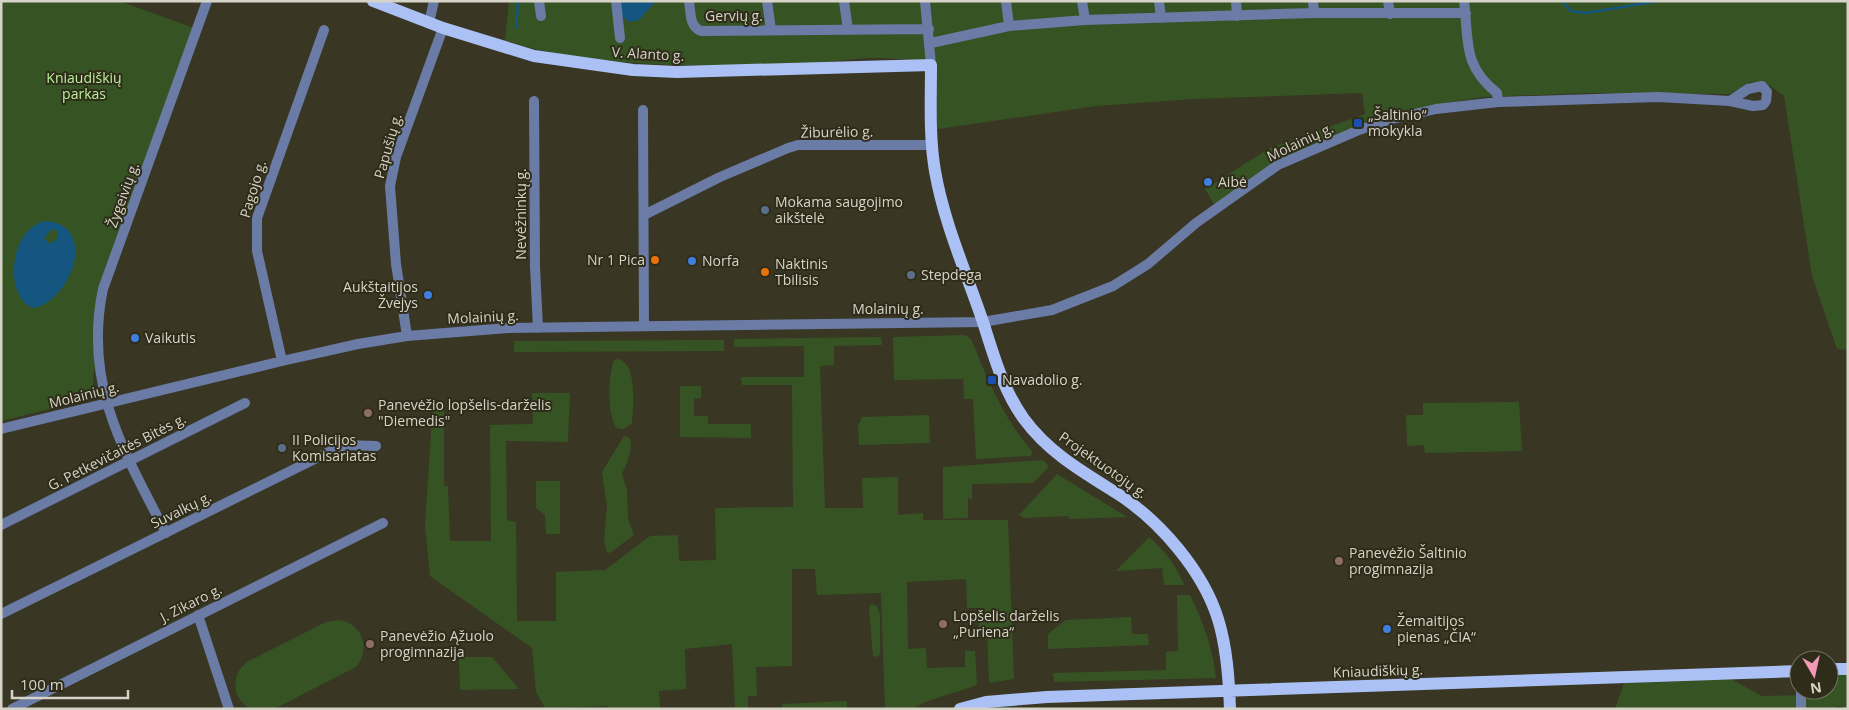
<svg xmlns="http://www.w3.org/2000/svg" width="1849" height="710" font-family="'Open Sans',sans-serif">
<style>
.green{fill:#365423}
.water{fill:#145680;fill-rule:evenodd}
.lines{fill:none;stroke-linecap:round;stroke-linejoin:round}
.stream{stroke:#145680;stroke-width:2.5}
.minor{stroke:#6a7ba6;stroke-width:10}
.major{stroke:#abc1f6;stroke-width:12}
.transit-dot{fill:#1a4fb4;stroke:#2f2c1a;stroke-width:2}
.shop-dot{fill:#3f7fe0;stroke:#2f2c1a;stroke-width:2}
.service-dot{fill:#5c6f8a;stroke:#2f2c1a;stroke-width:2}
.food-dot{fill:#e8710a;stroke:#2f2c1a;stroke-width:2}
.education-dot{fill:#8d6e63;stroke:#2f2c1a;stroke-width:2}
.labels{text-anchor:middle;stroke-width:4;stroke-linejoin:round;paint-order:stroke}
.street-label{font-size:14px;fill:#d6d4c9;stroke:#2f2c1a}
.park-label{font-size:14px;fill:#baf19c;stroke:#2f2c1a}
.poi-label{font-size:14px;fill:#d6d4c9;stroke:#2f2c1a;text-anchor:start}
</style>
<rect width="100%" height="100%" fill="#393623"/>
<path class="green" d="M 1,1 L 119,1 L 194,28 L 100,289 L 95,367 C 91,378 96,389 90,399 L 1,421 Z
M 509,1 L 1848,1 L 1848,350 L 1837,349 L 1812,276 L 1784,96 L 1766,83 L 1751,82 L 1730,94 L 1586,93 L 1483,97 L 1411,109 L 1369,120 L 1278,165 L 1216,207 L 1205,189 L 1270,148 L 1365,114 L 1362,93 L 1192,99 L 1096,106 L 931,130 L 931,57 C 912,62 896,58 877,58 C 858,58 841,60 822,63 C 743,65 665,69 587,58 C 558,54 532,50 505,40 Z
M 965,335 L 971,339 C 988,380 1003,418 1032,451 L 1031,456 L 976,459 L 973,399 L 964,399 L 963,379 L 894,380 L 893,337 Z
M 881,337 L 882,345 L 834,346 L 834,365 L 820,366 L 825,508 L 863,508 L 862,478 L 898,477 L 898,515 L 923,513 L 923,520 L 1008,520 L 1014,679 L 989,683 L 987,632 L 979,633 L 978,608 L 967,608 L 966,579 L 907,582 L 908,649 L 926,648 L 927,668 L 965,667 L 965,651 L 975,651 L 977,685 L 925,702 L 912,709 L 885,709 L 881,593 L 817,595 L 815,569 L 792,569 L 792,666 L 756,667 L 757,696 L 748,696 L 748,709 L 735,709 L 732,644 L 685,649 L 686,689 L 659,691 L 660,709 L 609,709 L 608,706 L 545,708 L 536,692 L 532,648 L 430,576 L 425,526 L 433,401 L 444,407 L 444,486 L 448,486 L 450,541 L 491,541 L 490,425 L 533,424 L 532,393 L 570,393 L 568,442 L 506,441 L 507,520 L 516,522 L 517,621 L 556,621 L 556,572 L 605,570 L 650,536 L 678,535 L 679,561 L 716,560 L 715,508 L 793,507 L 792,385 L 742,385 L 741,377 L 804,377 L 804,346 L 734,347 L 734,339 Z
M 724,340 L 724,351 L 514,352 L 514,341 Z
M 619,359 C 638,366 633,407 632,423 L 624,429 L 616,428 C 607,412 608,377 614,360 Z
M 680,386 L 701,386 L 701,398 L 694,399 L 694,416 L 708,416 L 708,424 L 751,424 L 751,438 L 680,437 Z
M 1519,402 L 1522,451 L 1425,453 L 1424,445 L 1407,446 L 1406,415 L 1423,415 L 1423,403 Z
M 929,415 L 930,443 L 859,445 L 858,426 L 862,417 Z
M 624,436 L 630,438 C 633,451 627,462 622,474 L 627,490 L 628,519 L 634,535 L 610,553 L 607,552 L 604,540 L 607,506 L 602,472 Z
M 1043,460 L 1049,467 L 1033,483 L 972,484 L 972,500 L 968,498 L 968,518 L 943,519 L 943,467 Z
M 1057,474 L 1127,517 L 1069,519 L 1068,516 L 1024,518 L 1019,515 Z
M 536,481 L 560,481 L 560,534 L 546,534 L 545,515 L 536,508 Z
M 1149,537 C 1165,551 1176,565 1184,585 L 1164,585 L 1162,568 L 1116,571 Z
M 1177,595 L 1190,595 C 1203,622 1213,648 1216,678 L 1054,682 L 1053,673 L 1166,670 L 1166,652 L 1178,651 Z
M 871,604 L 877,606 L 880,615 L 880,654 L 877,657 L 873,656 L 869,608 Z
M 1131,617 L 1132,634 L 1148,634 L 1149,645 L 1048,649 L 1048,634 L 1066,620 Z
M 339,620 C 363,624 371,649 356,667 L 274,709 L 250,709 C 232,698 230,675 247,662 L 326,622 Z
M 459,657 L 492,657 L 519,689 L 460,690 Z
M 1829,675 L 1848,675 L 1848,709 L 1837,706 L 1834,709 L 1615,709 L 1624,683 L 1731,679 L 1762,696 L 1805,695 L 1806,690 L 1829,690 Z
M 847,701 L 847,709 L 782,709 L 782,704 Z"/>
<path class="water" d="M 620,1 L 656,1 L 639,20 L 629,22 L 622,16 Z
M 45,221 C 98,224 73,298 35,308 C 4,302 7,230 45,221 ZM 52,229 L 57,231 L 58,238 L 50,244 L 44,238 Z"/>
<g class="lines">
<path class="stream" d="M 1562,1 L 1571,11 L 1586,13 L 1658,1
M 516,28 L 518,1"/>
<path class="minor" d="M 539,1 L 541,16
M 616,1 L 620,38
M 689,1 C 691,13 689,26 701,31 L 929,29
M 767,1 L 771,30
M 844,1 L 848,30
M 925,1 L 931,65
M 1006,1 L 1009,26
M 1082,1 L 1085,20
M 1159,1 L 1161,18
M 1236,1 L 1237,16
M 1313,1 L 1314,13
M 1388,1 L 1390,14
M 1464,1 C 1469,41 1462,65 1497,93 L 1498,102
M 429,23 L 434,1
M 931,43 L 1009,26 L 1085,20 L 1314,13 L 1466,13
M 534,101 L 535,267 L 538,328
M 643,110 L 644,326
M 644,215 L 720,177 L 788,148 L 798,145 L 931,145
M 407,336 L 396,264 L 390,186 L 396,157 L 443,28
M 282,361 L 257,251 L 257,218 L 324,30
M 1,429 L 282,361 L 358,344 L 407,336 L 508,328 L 983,322 L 1052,310 L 1113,286 L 1148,264 L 1196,223 L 1278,165 L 1359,130 L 1388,120 L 1436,109 L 1498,102 L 1658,97 L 1730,101 L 1753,106 L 1763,105 L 1766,101 L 1767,92 L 1762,86 L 1748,89 L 1730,101
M 1,525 L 245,403
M 166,533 C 124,452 83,384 103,289 L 207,1
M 1,614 L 337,448 L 346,445 L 376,446
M 198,615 L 229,709
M 12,709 L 383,523
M 1801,709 L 1801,690"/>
<path class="major" d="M 373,1 L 443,28 L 534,56 L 633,70 L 677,72 L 931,65 C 931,100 929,136 935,171 C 944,223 966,272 983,322 C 994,356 1003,390 1024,419 C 1049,453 1083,472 1118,494 C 1160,521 1203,571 1218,619 C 1227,648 1229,679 1230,709
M 1829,669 L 1848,669
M 960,709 L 986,702 L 1047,697 L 1799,671"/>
</g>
<g class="transit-dot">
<rect x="1353" y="118" width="10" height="10" rx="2.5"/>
<rect x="987" y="375" width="10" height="10" rx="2.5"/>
</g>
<g class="shop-dot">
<circle cx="1208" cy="182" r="5"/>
<circle cx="692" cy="261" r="5"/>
<circle cx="428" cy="295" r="5"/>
<circle cx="135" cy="338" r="5"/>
<circle cx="1387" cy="629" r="5"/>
</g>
<g class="service-dot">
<circle cx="765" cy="210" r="5"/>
<circle cx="911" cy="275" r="5"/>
<circle cx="282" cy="448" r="5"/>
</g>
<g class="food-dot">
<circle cx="655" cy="260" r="5"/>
<circle cx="765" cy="272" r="5"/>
</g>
<g class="education-dot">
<circle cx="368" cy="413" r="5"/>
<circle cx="1339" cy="561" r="5"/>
<circle cx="943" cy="624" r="5"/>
<circle cx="370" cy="644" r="5"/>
</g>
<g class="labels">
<g class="street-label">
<text x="734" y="21">Gervių g.</text>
<text transform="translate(648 54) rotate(3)" y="5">V. Alanto g.</text>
<text transform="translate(837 132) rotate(-1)" y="5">Žiburėlio g.</text>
<text transform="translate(1300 142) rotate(-25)" y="5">Molainių g.</text>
<text transform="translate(388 146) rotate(-74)" y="5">Papušių g.</text>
<text transform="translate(253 189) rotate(-73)" y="5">Pagojo g.</text>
<text transform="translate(123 195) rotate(-70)" y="5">Žygeivių g.</text>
<text transform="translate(521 214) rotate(-90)" y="5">Nevėžninkų g.</text>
<text x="888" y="314">Molainių g.</text>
<text transform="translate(483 317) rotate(-3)" y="5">Molainių g.</text>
<text transform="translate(84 395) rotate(-14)" y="5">Molainių g.</text>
<text transform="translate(117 452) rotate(-27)" y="5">G. Petkevičaitės Bitės g.</text>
<text transform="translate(1103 465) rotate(35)" y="5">Projektuotojų g.</text>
<text transform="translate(181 510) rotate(-26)" y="5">Suvalkų g.</text>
<text transform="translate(191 603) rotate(-27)" y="5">J. Zikaro g.</text>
<text transform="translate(1378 671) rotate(-2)" y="5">Kniaudiškių g.</text>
</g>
<g class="park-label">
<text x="84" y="83">Kniaudiškių<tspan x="84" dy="16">parkas</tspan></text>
</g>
<g class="poi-label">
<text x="1368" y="120">„Šaltinio“<tspan x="1368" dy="16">mokykla</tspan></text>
<text x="1218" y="187">Aibė</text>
<text x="775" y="207">Mokama saugojimo<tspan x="775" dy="16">aikštelė</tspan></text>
<text x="645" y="265" text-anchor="end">Nr 1 Pica</text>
<text x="702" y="266">Norfa</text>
<text x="775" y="269">Naktinis<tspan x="775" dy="16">Tbilisis</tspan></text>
<text x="921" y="280">Stepdega</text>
<text x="418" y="292" text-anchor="end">Aukštaitijos<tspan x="418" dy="16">Žvejys</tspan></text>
<text x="145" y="343">Vaikutis</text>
<text x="1002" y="385">Navadolio g.</text>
<text x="378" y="410">Panevėžio lopšelis-darželis<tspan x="378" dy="16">"Diemedis"</tspan></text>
<text x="292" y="445">II Policijos<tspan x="292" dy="16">Komisariatas</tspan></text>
<text x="1349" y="558">Panevėžio Šaltinio<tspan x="1349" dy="16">progimnazija</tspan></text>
<text x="953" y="621">Lopšelis darželis<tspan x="953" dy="16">„Puriena“</tspan></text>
<text x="1397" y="626">Žemaitijos<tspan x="1397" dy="16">pienas „ČIA“</tspan></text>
<text x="380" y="641">Panevėžio Ąžuolo<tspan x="380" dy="16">progimnazija</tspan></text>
</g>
</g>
<rect width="1849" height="710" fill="none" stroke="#d6d4c9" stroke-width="5"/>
<g transform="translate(1814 675) rotate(171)"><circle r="24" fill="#2f2c1a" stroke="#726f60"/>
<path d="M0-4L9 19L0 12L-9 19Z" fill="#f09ab7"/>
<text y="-8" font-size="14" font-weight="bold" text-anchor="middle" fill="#d6d4c9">N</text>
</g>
<path d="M12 690v8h116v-8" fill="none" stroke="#d6d4c9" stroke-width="2.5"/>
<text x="20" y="690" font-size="15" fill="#d6d4c9" stroke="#2f2c1a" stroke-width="4" paint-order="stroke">100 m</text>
</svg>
